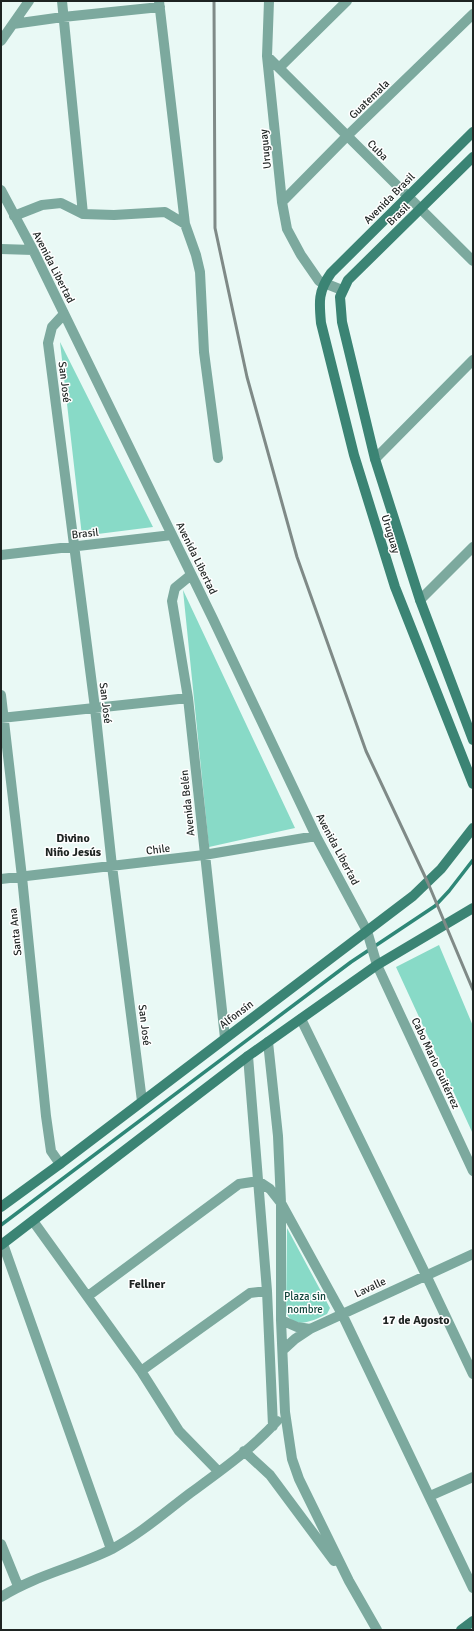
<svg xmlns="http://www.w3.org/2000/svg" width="474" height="1631" font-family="Signika,sans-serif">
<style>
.green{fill:#88dac7}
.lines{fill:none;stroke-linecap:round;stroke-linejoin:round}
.stream{stroke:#2e8777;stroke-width:3.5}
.street{stroke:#7ca99e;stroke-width:10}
.secondary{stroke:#3b8474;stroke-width:10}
.rail{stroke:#7f8a87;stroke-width:3}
.labels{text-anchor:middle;stroke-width:3;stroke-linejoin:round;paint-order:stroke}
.street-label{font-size:11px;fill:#1e2422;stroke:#fff}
.park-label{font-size:11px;fill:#13473d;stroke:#fff}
.neighbourhood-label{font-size:12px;font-weight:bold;fill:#1e2422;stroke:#fff}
</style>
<rect width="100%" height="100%" fill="#e9f9f5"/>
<path class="green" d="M 60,342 L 153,527 L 82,536 Z
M 183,590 L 295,828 L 209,847 Z
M 439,945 L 473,1026 L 473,1134 L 396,967 Z
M 287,1228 L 330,1308 L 327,1314 C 315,1320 293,1331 286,1312 Z"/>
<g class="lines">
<path class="stream" d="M 1,1225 L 351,962 L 435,906 L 449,891 L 473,860"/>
<path class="street" d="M 159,1 L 185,224 L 196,255 L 200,272 L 204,352 L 218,458
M 269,1 L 267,56 L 282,202 L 287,229 L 301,255 L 319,281 L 342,290
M 13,24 L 63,17 L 160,7
M 1,41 L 29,1
M 267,56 L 473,261
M 279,68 L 347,1
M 1,190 L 33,250 L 213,619 L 316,836 L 367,931 L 377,965 L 473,1171
M 282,202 L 347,136 L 473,14
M 83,214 L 114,215 L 165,212 L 185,224
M 14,216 L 42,205 L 61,203 L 83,214 L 62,1
M 1,249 L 33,250
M 64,314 L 52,327 L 48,343 L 95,708 L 112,866 L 142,1101
M 375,459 L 473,360
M 1,555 L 172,535
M 191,575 L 175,588 L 172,601 L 188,698 L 225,1038
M 420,600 L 473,547
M 1,695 L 22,877 L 46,1116 L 51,1151 L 60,1164
M 1,718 L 188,698
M 1,879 L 204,855 L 316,836
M 301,1019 L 426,1275 L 473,1374
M 268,1042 L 278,1136 L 281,1203 L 281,1320 L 285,1412 L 292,1459 L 299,1479 L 349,1581 L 377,1630
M 248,1056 L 267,1291 L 273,1426
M 33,1221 L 141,1371 L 179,1431 L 219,1472
M 3,1244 L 111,1549
M 88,1296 L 239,1184 L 258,1181 L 270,1189 L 281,1203 L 342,1314 L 473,1588
M 281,1320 L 297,1327 L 310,1329
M 283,1350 L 295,1339 L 310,1329 L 473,1254
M 141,1371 L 250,1293 L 267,1291
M 244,1451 L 270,1475 L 334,1561
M 430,1496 L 473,1477
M 1,1544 L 18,1586
M 1,1597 C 36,1575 76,1567 112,1549 C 140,1534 164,1513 189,1494 C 219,1472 252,1449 277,1421"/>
<path class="secondary" d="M 473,132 L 331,273 C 318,291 319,302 321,323 L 354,455 L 395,587 L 473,784
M 473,157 L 348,280 L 340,297 L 342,322 L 375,459 L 420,600 L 473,740
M 1,1207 L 60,1164 L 413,896 L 441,869 L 473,828
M 1,1245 L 248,1056 L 377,965 L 473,908
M 461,1630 L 473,1621"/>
<path class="rail" d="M 214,1 L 215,228 L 247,377 L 297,557 L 366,751 L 428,883 L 473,990"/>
</g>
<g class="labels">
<g class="street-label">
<text transform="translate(369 99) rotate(-44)" y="4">Guatemala</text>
<text transform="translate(265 149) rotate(-96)" y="4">Uruguay</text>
<text transform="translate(378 150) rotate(45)" y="4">Cuba</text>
<text transform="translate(389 198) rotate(-45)" y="4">Avenida Brasil</text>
<text transform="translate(398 214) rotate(-44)" y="4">Brasil</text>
<text transform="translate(54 267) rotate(63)" y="4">Avenida Libertad</text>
<text transform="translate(65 382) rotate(83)" y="4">San José</text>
<text transform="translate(85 533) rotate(-6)" y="4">Brasil</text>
<text transform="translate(391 534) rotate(73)" y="4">Uruguay</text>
<text transform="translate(197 558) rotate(64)" y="4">Avenida Libertad</text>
<text transform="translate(106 703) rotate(83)" y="4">San José</text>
<text transform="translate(187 803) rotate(-96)" y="4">Avenida Belén</text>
<text transform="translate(158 849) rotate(-7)" y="4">Chile</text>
<text transform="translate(338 849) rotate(62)" y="4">Avenida Libertad</text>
<text transform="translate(15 932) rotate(-96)" y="4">Santa Ana</text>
<text transform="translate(236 1014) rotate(-37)" y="4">Alfonsín</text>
<text transform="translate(145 1025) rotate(83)" y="4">San José</text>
<text transform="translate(436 1063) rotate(65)" y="4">Cabo Mario Guitérrez</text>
<text transform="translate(370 1287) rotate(-25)" y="4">Lavalle</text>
</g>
<g class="park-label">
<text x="305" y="1300">Plaza sin<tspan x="305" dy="13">nombre</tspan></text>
</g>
<g class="neighbourhood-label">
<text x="73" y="842">Divino<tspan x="73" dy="14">Niño Jesús</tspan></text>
<text x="147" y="1288">Fellner</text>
<text x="416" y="1324">17 de Agosto</text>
</g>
</g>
<rect width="474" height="1631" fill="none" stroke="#1e2422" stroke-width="4"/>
</svg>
